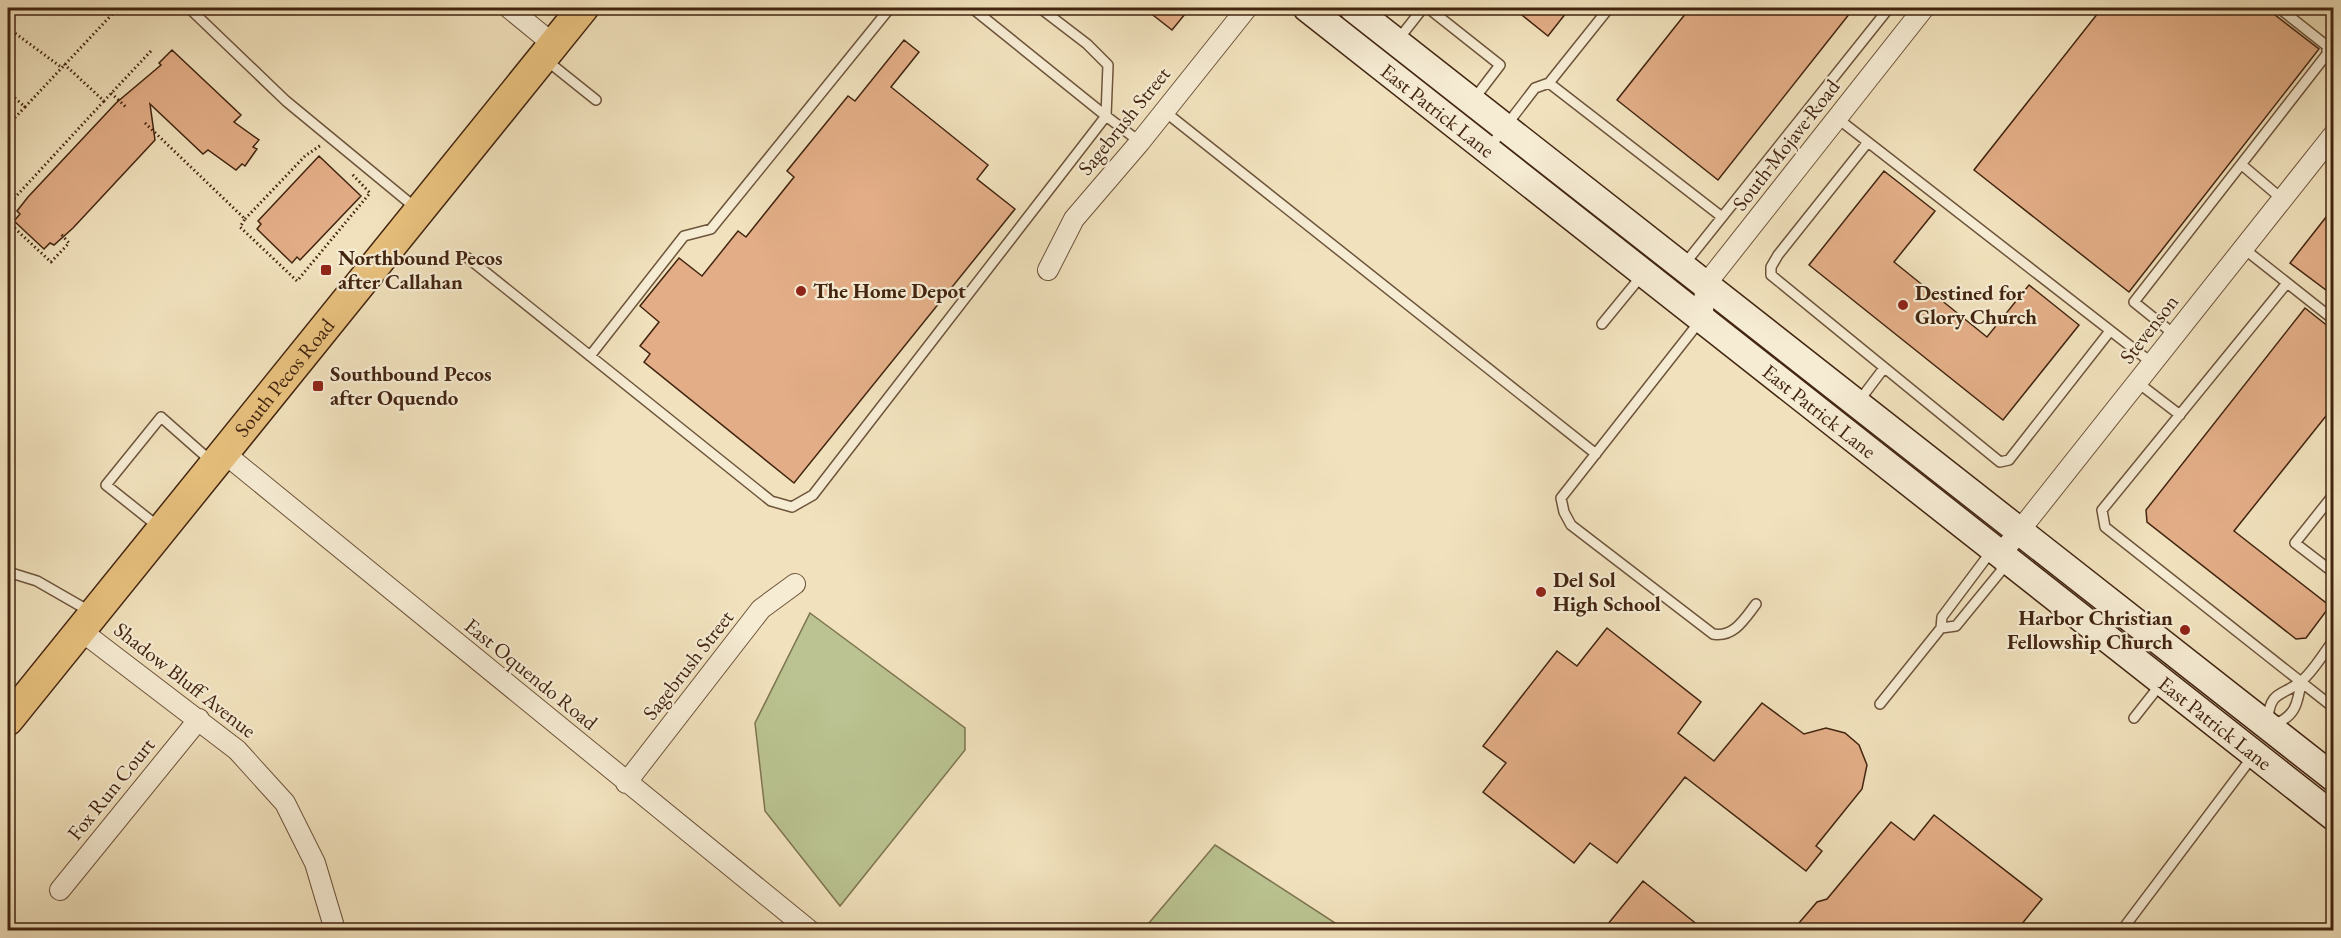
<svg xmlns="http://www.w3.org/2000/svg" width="2341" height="938" font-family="'EB Garamond',serif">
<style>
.pitch{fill:#bac391;stroke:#7e7450;stroke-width:1.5}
.building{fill:#e3ae87;stroke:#422410;stroke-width:1.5}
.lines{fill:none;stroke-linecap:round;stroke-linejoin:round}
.service-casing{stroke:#6e543b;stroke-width:12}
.minor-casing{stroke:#6e543b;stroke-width:22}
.secondary-casing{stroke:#422410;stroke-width:30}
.primary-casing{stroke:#422410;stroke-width:33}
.path{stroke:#422410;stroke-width:3;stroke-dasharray:1.5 3;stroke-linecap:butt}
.service{stroke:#f6ecd4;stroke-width:9}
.minor{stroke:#f6ecd4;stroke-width:20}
.secondary{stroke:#f6ecd4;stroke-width:27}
.primary{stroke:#e8c17e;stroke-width:30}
.poi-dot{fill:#8f2418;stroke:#f6ecd4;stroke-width:2}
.labels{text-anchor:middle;stroke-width:4.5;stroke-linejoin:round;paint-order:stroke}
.street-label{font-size:21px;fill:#422410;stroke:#f6ecd4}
.poi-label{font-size:21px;font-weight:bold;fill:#422410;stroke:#f6ecd4;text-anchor:start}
</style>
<rect width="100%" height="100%" fill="#f1e2bd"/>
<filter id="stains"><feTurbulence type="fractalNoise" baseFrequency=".00333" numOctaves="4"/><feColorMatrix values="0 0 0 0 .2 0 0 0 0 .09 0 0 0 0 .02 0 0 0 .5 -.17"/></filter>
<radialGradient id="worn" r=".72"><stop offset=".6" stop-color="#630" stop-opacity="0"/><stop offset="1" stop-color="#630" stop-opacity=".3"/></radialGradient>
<path class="pitch" d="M 810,613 L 965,728 L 965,750 L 840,906 L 765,811 L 755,723 Z
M 1215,845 L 1346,930 L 1143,930 Z"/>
<path class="building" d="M 1144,8 L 1190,8 L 1172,30 Z
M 1513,8 L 1570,8 L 1548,36 Z
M 1690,8 L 1854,8 L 1718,180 L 1617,100 Z
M 2102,8 L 2266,8 L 2319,49 L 2129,292 L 1974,170 Z
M 904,40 L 919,52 L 891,87 L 988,165 L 977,179 L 1015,209 L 794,483 L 644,362 L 650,354 L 640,346 L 659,322 L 640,306 L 679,258 L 702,276 L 738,231 L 746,237 L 794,177 L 787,171 L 848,96 L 855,101 Z
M 172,50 L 241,115 L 234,122 L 259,140 L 253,147 L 257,149 L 245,166 L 242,164 L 236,170 L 208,150 L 203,154 L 150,104 L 155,140 L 73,228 L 54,245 L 50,243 L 44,249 L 14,221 L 20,214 L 17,211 L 28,197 L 116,103 L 161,65 L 159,63 Z
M 319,156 L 361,196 L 300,260 L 297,257 L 292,263 L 257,229 L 261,224 L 258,221 Z
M 1884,171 L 1935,211 L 1894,262 L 1987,337 L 2029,285 L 2079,325 L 2003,420 L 1809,265 Z
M 2334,207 L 2334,296 L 2290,263 Z
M 2305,308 L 2334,331 L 2334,406 L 2234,531 L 2330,606 L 2306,638 L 2296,639 L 2147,522 L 2146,510 Z
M 1607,628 L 1701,702 L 1678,733 L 1714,761 L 1762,703 L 1804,734 L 1826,728 L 1845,733 L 1859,745 L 1867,765 L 1862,789 L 1816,846 L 1822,851 L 1806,871 L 1685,777 L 1617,863 L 1590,843 L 1574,863 L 1483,792 L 1506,763 L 1483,746 L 1557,651 L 1577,666 Z
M 1934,815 L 2042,899 L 2017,930 L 1793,930 L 1817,902 L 1827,899 L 1891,822 L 1914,840 Z
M 1643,881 L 1704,930 L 1603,930 Z"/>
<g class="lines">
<defs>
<path id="service" d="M 189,8 L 286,101 L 417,209
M 972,8 L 1106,116 L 1108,65 L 1087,44 L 1040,8
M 1428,8 L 1500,65 L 1474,99
M 1609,8 L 1549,83 L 1722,217
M 1397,41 L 1423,8
M 546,60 L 596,100
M 1164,111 L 1596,454
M 1837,118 L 2152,363
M 1868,142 L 1778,255 L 1771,267 L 1771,275 L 2000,462 L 2009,460 L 2110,331
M 1489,148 L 1535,88 L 1549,83
M 2242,165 L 2282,199
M 2243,248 L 2334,320
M 468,258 L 771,501 L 792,507 L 813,495 L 1106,116 L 1140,142
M 1683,266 L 1889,8
M 2287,283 L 2102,510 L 2105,527 L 2334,708
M 1700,321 L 1561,498 L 1564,512 L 1571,525 L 1713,634 C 1734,638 1745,618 1756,604
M 1602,324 L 1643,274
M 2175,335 L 2134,302 L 2327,54 L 2327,46 L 2279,8
M 590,356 L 684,236 L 711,229 L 890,8
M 2137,382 L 2180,415
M 1859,401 L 1884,368
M 2334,494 L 2295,543 L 2334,573
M 160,528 L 106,485 L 161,417 L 212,462
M 8,572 L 37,581 L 91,612
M 1941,628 L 1956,626 L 2001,571 L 2001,560
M 1880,704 L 1941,628 L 1942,617 L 1987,557 L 1994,555
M 2134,718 L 2160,685
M 2268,719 C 2270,690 2283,696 2300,682 C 2312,674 2324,652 2334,640
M 2274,724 C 2295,717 2298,703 2301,682
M 2122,930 L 2253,756"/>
<path id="minor" d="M 509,8 L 553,44
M 1048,270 L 1074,219 L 1140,142 L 1247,8
M 1702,319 L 1706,284 L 1924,8
M 224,453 L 809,930
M 2001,554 L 2334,134
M 80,630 L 237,750 L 285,803 L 315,863 L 335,930
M 626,783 L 761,609 L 795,584
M 60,890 L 199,719"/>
<g id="secondary">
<path id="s1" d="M 1307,8 L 2334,817"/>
<path d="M 1353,8 L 2334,778"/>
</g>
<g id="primary">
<path id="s2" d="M 8,720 L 583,8"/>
</g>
</defs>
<use href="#service" class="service-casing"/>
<use href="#minor" class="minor-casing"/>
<use href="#secondary" class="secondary-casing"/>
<use href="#primary" class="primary-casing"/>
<path class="path" d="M 149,8 L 154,13
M 8,28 L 61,67
M 64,64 L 104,101 L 151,51
M 8,92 L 25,107 L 8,125
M 111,93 L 127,108
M 25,107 L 118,8
M 145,123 L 245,219 L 240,227 L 297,281 L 370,193 L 352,174
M 8,205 L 104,101
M 245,219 L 305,156 L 321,145
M 8,222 L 51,262 L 69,243 L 61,234"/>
<use href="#service" class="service"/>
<use href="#minor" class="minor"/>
<use href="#secondary" class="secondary"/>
<use href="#primary" class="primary"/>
</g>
<g class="poi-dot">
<rect x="320" y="264" width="12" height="12" rx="3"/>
<circle cx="801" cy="291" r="6"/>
<circle cx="1903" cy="305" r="6"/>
<rect x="312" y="380" width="12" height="12" rx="3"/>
<circle cx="1541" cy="592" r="6"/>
<circle cx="2185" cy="630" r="6"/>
</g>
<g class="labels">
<g class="street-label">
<text dy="7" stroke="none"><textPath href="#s1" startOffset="166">East Patrick Lane</textPath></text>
<text transform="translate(1124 121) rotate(-51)" y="7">Sagebrush Street</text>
<text transform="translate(1786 145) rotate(-52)" y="7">South Mojave Road</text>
<text transform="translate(2149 329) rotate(-52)" y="7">Stevenson</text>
<text dy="7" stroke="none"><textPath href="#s2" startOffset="440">South Pecos Road</textPath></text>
<text dy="7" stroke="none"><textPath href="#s1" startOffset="652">East Patrick Lane</textPath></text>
<text transform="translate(688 665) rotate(-52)" y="7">Sagebrush Street</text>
<text transform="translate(531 674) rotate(39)" y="7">East Oquendo Road</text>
<text transform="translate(185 680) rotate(38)" y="7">Shadow Bluff Avenue</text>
<text dy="7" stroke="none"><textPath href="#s1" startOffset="1156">East Patrick Lane</textPath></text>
<text transform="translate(111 789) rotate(-51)" y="7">Fox Run Court</text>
</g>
<g class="poi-label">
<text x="338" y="265">Northbound Pecos<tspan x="338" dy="24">after Callahan</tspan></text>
<text x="813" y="298">The Home Depot</text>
<text x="1915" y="300">Destined for<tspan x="1915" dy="24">Glory Church</tspan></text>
<text x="330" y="381">Southbound Pecos<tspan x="330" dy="24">after Oquendo</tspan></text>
<text x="1553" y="587">Del Sol<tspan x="1553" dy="24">High School</tspan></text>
<text x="2173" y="625" text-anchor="end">Harbor Christian<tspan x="2173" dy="24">Fellowship Church</tspan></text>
</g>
</g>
<rect width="2341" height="938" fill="none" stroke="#f1e2bd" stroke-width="30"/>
<rect x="9" y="9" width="2323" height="920" fill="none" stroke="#422410" stroke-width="3"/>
<rect x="15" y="15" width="2311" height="908" fill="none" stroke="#422410" stroke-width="1.5"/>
<rect width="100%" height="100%" filter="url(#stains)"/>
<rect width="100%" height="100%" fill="url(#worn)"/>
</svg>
